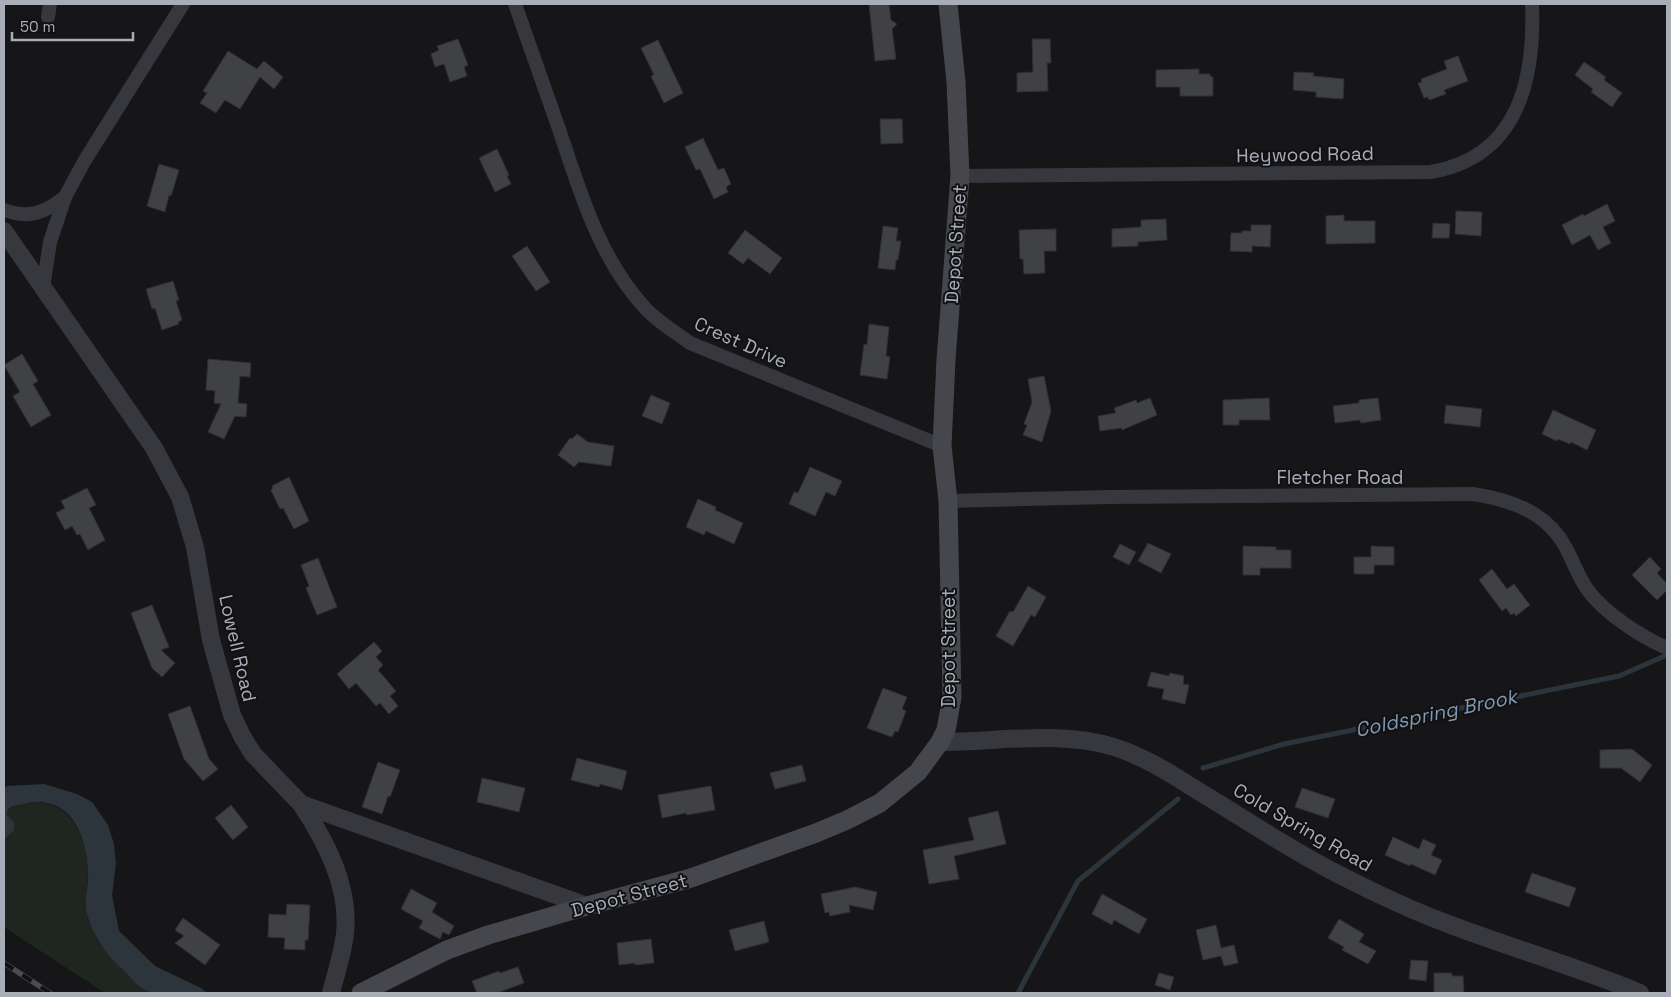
<svg xmlns="http://www.w3.org/2000/svg" width="1671" height="997" font-family="'Space Grotesk',sans-serif">
<style>
.green{fill:#1e261f}
.water{fill:#2c353c}
.lines{fill:none;stroke-linecap:round;stroke-linejoin:round}
.stream{stroke:#2c353c;stroke-width:5}
.building{fill:#404145;stroke:#303034}
.minor{stroke:#37383d;stroke-width:14}
.tertiary{stroke:#37383d;stroke-width:18}
.secondary{stroke:#45474d;stroke-width:19}
.rail-casing{stroke:#4a4c52;stroke-width:5.5}
.rail{stroke:#111113;stroke-width:4;stroke-dasharray:11;stroke-linecap:butt}
.labels{text-anchor:middle;stroke-width:4;stroke-linejoin:round;paint-order:stroke}
.street-label{font-size:19px;fill:#a8adb8;stroke:#111113}
.water-label{font-size:20px;font-style:italic;fill:#7f9bb3;stroke:#111113}
</style>
<rect width="100%" height="100%" fill="#161618"/>
<path class="green" d="M 38,802 C 74,803 87,842 88,872 C 88,885 84,898 86,911 C 91,934 108,956 125,972 C 134,981 142,991 155,993 L 105,993 L 4,927 L 4,840 L 9,837 L 11,819 L 6,814 L 6,811 L 13,806 Z"/>
<path class="water" d="M 44,784 L 77,794 L 92,802 L 108,825 L 114,844 L 116,864 L 112,895 L 119,931 L 155,966 L 201,988 L 207,993 C 192,993 164,996 150,992 C 140,990 131,978 124,971 C 107,956 91,933 86,910 C 84,898 89,885 88,873 C 87,844 77,806 43,802 C 33,801 22,805 13,806 L 9,808 L 6,814 L 14,822 L 14,830 L 4,840 L 4,788 L 7,786 Z"/>
<g class="lines">
<path class="stream" d="M 1203,768 L 1284,744 L 1619,676 L 1667,655
M 1018,993 L 1078,881 L 1178,799"/>
</g>
<path class="building" d="M 869,4 L 889,4 L 891,20 L 897,24 L 892,29 L 896,59 L 875,61 Z
M 458,39 L 468,65 L 464,67 L 467,76 L 450,82 L 444,64 L 435,67 L 431,54 L 439,50 L 437,46 Z
M 1032,39 L 1050,39 L 1051,63 L 1047,63 L 1048,91 L 1017,92 L 1017,73 L 1033,72 Z
M 658,40 L 683,93 L 664,103 L 651,76 L 654,75 L 641,48 Z
M 228,51 L 257,69 L 264,61 L 283,77 L 274,89 L 260,77 L 240,109 L 225,100 L 216,113 L 200,103 L 207,93 L 203,91 Z
M 1458,56 L 1468,81 L 1444,90 L 1446,94 L 1429,100 L 1428,97 L 1424,98 L 1418,83 L 1422,82 L 1421,79 L 1447,69 L 1444,61 Z
M 1584,62 L 1606,77 L 1604,80 L 1622,93 L 1612,107 L 1591,92 L 1593,89 L 1575,75 Z
M 1199,69 L 1199,74 L 1210,74 L 1210,76 L 1213,77 L 1213,96 L 1180,96 L 1180,87 L 1156,87 L 1156,70 Z
M 1294,72 L 1314,73 L 1313,76 L 1344,79 L 1343,99 L 1316,97 L 1316,92 L 1293,90 Z
M 880,119 L 902,119 L 903,143 L 881,144 Z
M 703,138 L 718,170 L 724,168 L 731,184 L 726,187 L 728,192 L 714,199 L 700,169 L 696,170 L 685,147 Z
M 497,149 L 509,175 L 507,176 L 511,184 L 495,192 L 479,158 Z
M 159,164 L 179,170 L 171,196 L 169,195 L 165,212 L 147,206 Z
M 1607,204 L 1615,221 L 1603,227 L 1611,243 L 1598,250 L 1590,235 L 1572,245 L 1562,225 L 1583,214 L 1584,216 Z
M 1456,211 L 1482,212 L 1481,236 L 1455,234 Z
M 1344,215 L 1344,221 L 1375,221 L 1375,243 L 1326,244 L 1326,216 Z
M 1166,219 L 1167,240 L 1138,242 L 1138,246 L 1112,247 L 1112,229 L 1141,227 L 1141,220 Z
M 1433,223 L 1450,224 L 1449,238 L 1432,238 Z
M 1251,225 L 1271,225 L 1270,247 L 1252,246 L 1252,252 L 1230,251 L 1231,233 L 1242,233 L 1242,231 L 1251,231 Z
M 883,226 L 898,228 L 896,241 L 901,241 L 898,260 L 896,260 L 895,270 L 878,268 Z
M 1056,229 L 1056,251 L 1044,251 L 1045,273 L 1024,274 L 1023,259 L 1020,259 L 1019,230 Z
M 745,230 L 782,258 L 770,274 L 748,258 L 743,264 L 728,253 Z
M 527,246 L 550,282 L 536,291 L 512,256 Z
M 173,281 L 179,300 L 176,301 L 182,320 L 178,322 L 179,324 L 162,330 L 155,308 L 152,309 L 146,289 Z
M 869,324 L 889,327 L 886,356 L 890,357 L 887,379 L 860,375 L 864,344 L 867,345 Z
M 22,354 L 38,381 L 33,384 L 51,415 L 31,427 L 13,396 L 20,392 L 4,365 Z
M 208,359 L 251,363 L 250,377 L 240,376 L 238,403 L 247,404 L 246,417 L 235,416 L 224,439 L 208,432 L 221,404 L 214,403 L 215,391 L 206,390 Z
M 1044,376 L 1051,411 L 1042,442 L 1023,435 L 1027,425 L 1024,424 L 1032,402 L 1028,379 Z
M 651,395 L 670,403 L 662,424 L 642,416 Z
M 1150,398 L 1157,415 L 1122,430 L 1121,428 L 1100,431 L 1098,416 L 1116,413 L 1114,408 L 1136,400 L 1137,403 Z
M 1269,398 L 1270,420 L 1239,420 L 1239,425 L 1223,425 L 1223,400 Z
M 1378,398 L 1381,420 L 1361,423 L 1360,420 L 1335,423 L 1333,406 L 1359,403 L 1359,400 Z
M 1446,405 L 1482,409 L 1480,427 L 1444,423 Z
M 1553,410 L 1596,430 L 1587,450 L 1571,442 L 1570,444 L 1558,439 L 1557,441 L 1542,434 Z
M 577,434 L 588,442 L 614,446 L 611,466 L 579,462 L 574,467 L 558,455 L 570,438 L 572,439 Z
M 810,467 L 842,481 L 835,496 L 826,492 L 815,516 L 789,504 L 794,492 L 798,493 Z
M 289,477 L 309,521 L 294,529 L 283,508 L 280,509 L 271,490 L 273,488 L 272,486 Z
M 87,488 L 96,505 L 89,508 L 105,540 L 88,550 L 80,534 L 77,535 L 72,526 L 65,530 L 56,513 L 65,508 L 61,501 Z
M 698,499 L 716,507 L 715,510 L 743,523 L 734,544 L 706,531 L 704,535 L 686,527 Z
M 1148,543 L 1171,554 L 1161,573 L 1138,561 Z
M 1120,544 L 1136,552 L 1129,565 L 1113,557 Z
M 1243,546 L 1276,547 L 1276,550 L 1291,550 L 1291,568 L 1260,568 L 1260,575 L 1243,575 Z
M 1371,546 L 1394,547 L 1394,565 L 1374,565 L 1374,574 L 1354,574 L 1354,557 L 1371,557 Z
M 1650,557 L 1661,569 L 1657,573 L 1667,584 L 1667,590 L 1657,600 L 1632,575 Z
M 318,558 L 337,607 L 317,615 L 306,588 L 309,586 L 301,565 Z
M 1492,569 L 1507,589 L 1514,584 L 1530,605 L 1516,616 L 1514,613 L 1511,615 L 1506,608 L 1502,611 L 1479,580 Z
M 1028,586 L 1046,597 L 1035,617 L 1031,615 L 1013,646 L 996,636 L 1010,611 L 1013,612 Z
M 152,605 L 169,647 L 161,650 L 175,663 L 162,677 L 152,668 L 131,613 Z
M 374,642 L 382,651 L 376,657 L 383,665 L 378,670 L 396,691 L 390,696 L 398,706 L 389,714 L 380,703 L 376,706 L 356,683 L 349,689 L 337,674 Z
M 1151,672 L 1169,676 L 1170,673 L 1184,676 L 1183,684 L 1189,685 L 1185,704 L 1162,699 L 1164,689 L 1147,686 Z
M 883,688 L 907,697 L 902,709 L 906,711 L 898,732 L 895,731 L 892,737 L 867,728 Z
M 190,706 L 209,759 L 218,769 L 203,781 L 184,759 L 168,714 Z
M 1632,749 L 1652,765 L 1640,782 L 1621,768 L 1600,768 L 1600,750 Z
M 577,758 L 627,771 L 622,790 L 600,784 L 599,787 L 571,780 Z
M 378,762 L 400,770 L 390,797 L 388,796 L 382,814 L 362,807 Z
M 802,765 L 806,781 L 775,789 L 770,773 Z
M 482,778 L 525,788 L 519,812 L 477,802 Z
M 711,786 L 715,810 L 687,815 L 686,813 L 662,818 L 658,795 Z
M 1302,788 L 1335,799 L 1328,818 L 1295,807 Z
M 231,805 L 248,827 L 233,840 L 215,818 Z
M 998,811 L 1006,844 L 954,856 L 959,879 L 929,884 L 923,850 L 974,840 L 968,818 Z
M 1393,837 L 1419,849 L 1423,839 L 1436,845 L 1431,855 L 1442,860 L 1435,875 L 1411,864 L 1410,866 L 1385,855 Z
M 1532,873 L 1576,888 L 1569,907 L 1525,892 Z
M 855,887 L 877,892 L 873,910 L 849,905 L 850,912 L 830,916 L 829,912 L 825,913 L 821,894 Z
M 411,889 L 437,903 L 432,912 L 454,926 L 449,935 L 443,932 L 440,939 L 419,928 L 423,921 L 401,909 Z
M 1102,894 L 1147,919 L 1139,934 L 1114,920 L 1112,925 L 1092,914 Z
M 287,904 L 310,905 L 308,940 L 305,940 L 305,950 L 284,949 L 285,938 L 268,937 L 269,914 L 286,915 Z
M 183,918 L 220,945 L 205,965 L 175,943 L 184,936 L 175,930 Z
M 1339,919 L 1364,934 L 1359,942 L 1376,951 L 1368,964 L 1342,950 L 1344,947 L 1328,938 Z
M 764,921 L 769,942 L 735,951 L 729,930 Z
M 1216,925 L 1221,948 L 1234,945 L 1238,963 L 1224,966 L 1221,956 L 1203,960 L 1196,930 Z
M 651,939 L 654,963 L 635,965 L 635,963 L 619,965 L 617,943 Z
M 1411,960 L 1428,961 L 1426,981 L 1409,979 Z
M 518,967 L 524,983 L 497,993 L 477,993 L 472,981 L 499,971 L 500,973 Z
M 1159,973 L 1174,977 L 1170,990 L 1155,985 Z
M 1434,973 L 1452,973 L 1452,976 L 1463,976 L 1464,993 L 1434,993 Z"/>
<g class="lines">
<path class="minor" d="M 515,4 C 530,47 545,89 560,132 C 581,195 600,259 645,308 C 658,322 675,332 690,343 L 942,446
M 48,17 L 50,4
M 960,176 L 1431,172 C 1518,157 1535,81 1532,4
M 4,210 C 30,219 44,213 65,197
M 43,288 L 50,242 L 65,197 L 85,160 L 183,4
M 948,501 L 1109,497 L 1473,494 C 1511,500 1547,512 1566,548 C 1573,561 1578,576 1587,589 C 1603,612 1641,637 1667,648"/>
<path class="tertiary" d="M 4,231 L 154,448 L 180,497 L 195,547 L 211,640 L 232,715 L 242,736 L 253,754 L 301,804 L 587,906
M 940,742 C 998,742 1058,730 1114,747 C 1143,756 1170,773 1195,789 C 1242,817 1287,848 1336,873 C 1371,891 1406,908 1443,922 C 1508,947 1575,966 1640,993
M 301,804 C 326,841 350,887 345,933 C 343,953 336,973 331,993"/>
<path class="secondary" d="M 361,993 L 447,950 L 488,935 L 587,906 L 691,878 L 816,833 L 847,820 L 880,803 L 918,772 L 940,742 L 946,730 L 952,697 L 948,501 L 942,446 L 946,360 L 960,176 L 956,82 L 948,4"/>
<defs>
<path id="rail" d="M 4,963 L 50,993"/>
</defs>
<use href="#rail" class="rail-casing"/>
<use href="#rail" class="rail"/>
</g>
<g class="labels">
<g class="street-label">
<text transform="translate(1305 154) rotate(-1)" y="7">Heywood Road</text>
<text transform="translate(955 244) rotate(-86)" y="7">Depot Street</text>
<text transform="translate(741 342) rotate(24)" y="7">Crest Drive</text>
<text x="1340" y="484">Fletcher Road</text>
<text transform="translate(238 648) rotate(77)" y="7">Lowell Road</text>
<text transform="translate(948 648) rotate(-90)" y="7">Depot Street</text>
<text transform="translate(1303 827) rotate(30)" y="7">Cold Spring Road</text>
<text transform="translate(629 895) rotate(-15)" y="7">Depot Street</text>
</g>
<g class="water-label">
<text transform="translate(1436 713) rotate(-12)" y="7">Coldspring Brook</text>
</g>
</g>
<rect width="1671" height="997" fill="none" stroke="#a8adb8" stroke-width="10"/>
<path d="M12 32v8h121v-8" fill="none" stroke="#a8adb8" stroke-width="2.5"/>
<text x="20" y="32" font-size="15" fill="#a8adb8" stroke="#111113" stroke-width="4" paint-order="stroke">50 m</text>
</svg>
